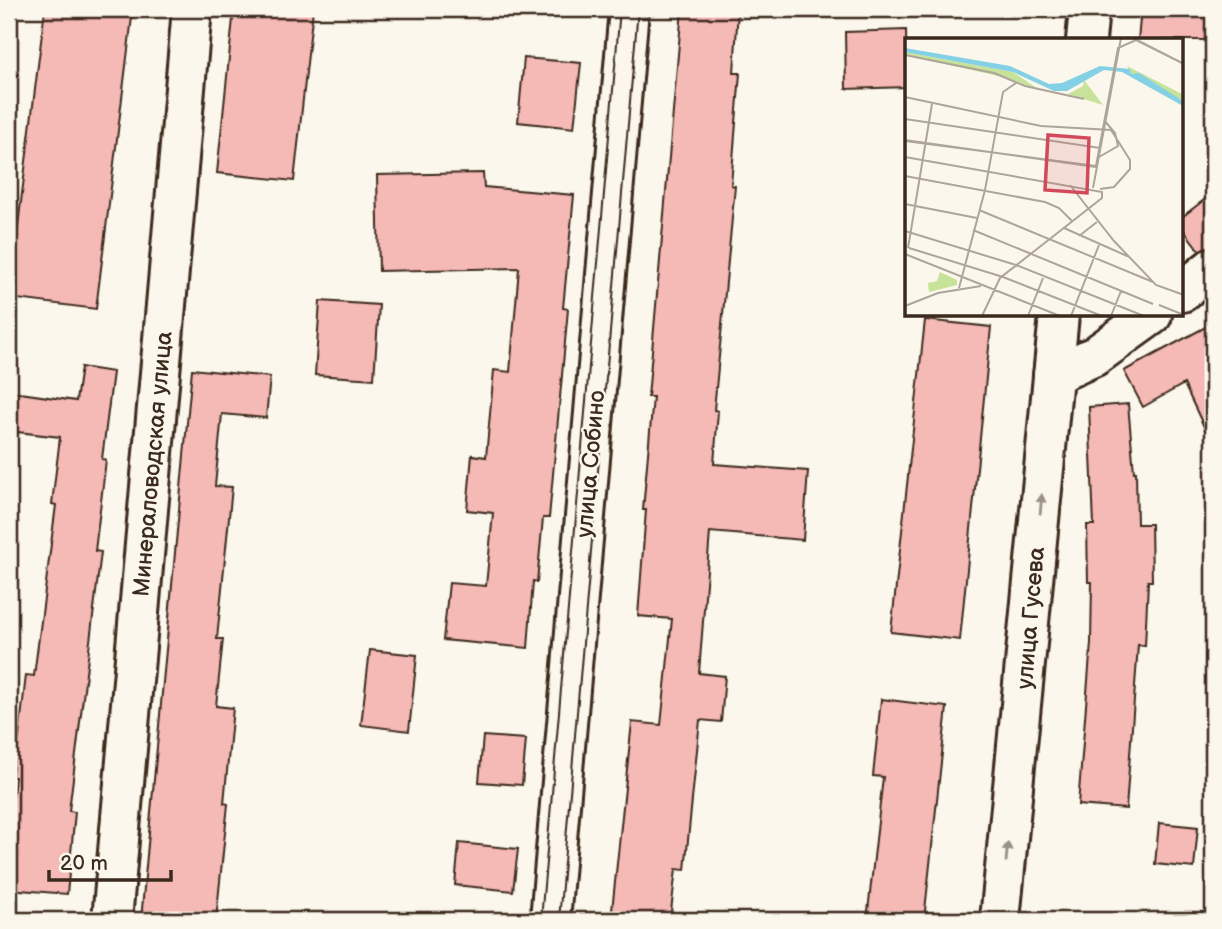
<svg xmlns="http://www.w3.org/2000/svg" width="1222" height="929" font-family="'Balsamiq Sans',sans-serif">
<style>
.building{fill:#f5b9b6;stroke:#3b2a1e;stroke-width:2}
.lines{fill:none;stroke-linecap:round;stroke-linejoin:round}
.minor-casing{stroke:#3b2a1e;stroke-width:44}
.tertiary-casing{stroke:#3b2a1e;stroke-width:44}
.minor{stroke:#fbf7ec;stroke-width:38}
.tertiary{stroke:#fbf7ec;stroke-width:38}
.tram{stroke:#3b2a1e;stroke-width:2}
.oneway{fill:#9b9085}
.labels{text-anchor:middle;stroke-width:5;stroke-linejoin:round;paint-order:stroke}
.street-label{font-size:23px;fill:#3b2a1e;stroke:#fbf7ec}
.inset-road{fill:none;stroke:#aea59a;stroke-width:2}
.view{fill:#d1495b;fill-opacity:0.15;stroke:#d1495b;stroke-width:3.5}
.inset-edge{fill:none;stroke:#3b2a1e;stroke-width:3.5}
</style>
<rect width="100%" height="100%" fill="#fbf7ec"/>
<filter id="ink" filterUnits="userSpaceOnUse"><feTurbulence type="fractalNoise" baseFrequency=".0143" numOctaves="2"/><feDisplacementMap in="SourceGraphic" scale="14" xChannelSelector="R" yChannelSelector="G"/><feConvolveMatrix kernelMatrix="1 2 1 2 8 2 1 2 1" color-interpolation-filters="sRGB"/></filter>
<g filter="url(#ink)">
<path class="building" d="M 45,9 L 133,9 L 96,309 L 9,298 Z
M 234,9 L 313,9 L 294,181 L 217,173 Z
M 682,9 L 738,9 L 734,73 L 740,73 L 731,185 L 735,186 L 714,410 L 718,411 L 714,464 L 808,471 L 803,540 L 710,532 L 699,673 L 725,676 L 721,722 L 700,720 L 685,870 L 676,869 L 670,920 L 611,920 L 632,722 L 661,725 L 672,619 L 638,616 L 646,510 L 643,510 L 653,397 L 648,397 Z
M 1141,9 L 1211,9 L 1209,40 L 1138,40 Z
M 906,30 L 907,87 L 846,89 L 845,32 Z
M 524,58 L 581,63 L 574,128 L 518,122 Z
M 483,173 L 484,187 L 574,195 L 563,308 L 568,309 L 549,518 L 543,518 L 537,582 L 533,581 L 528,648 L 443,640 L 449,583 L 486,586 L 493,513 L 467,510 L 472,455 L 486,457 L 494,370 L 510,372 L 519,268 L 379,271 L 377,175 Z
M 1213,193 L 1213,246 L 1199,250 L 1182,228 L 1182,217 Z
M 320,301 L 379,305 L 374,379 L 315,375 Z
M 925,320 L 991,327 L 960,640 L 891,632 Z
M 1213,323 L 1213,446 L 1184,384 L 1143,407 L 1124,371 Z
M 81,367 L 113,372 L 102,459 L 106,460 L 95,551 L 101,552 L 69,811 L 75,812 L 67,894 L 9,889 L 9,837 L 15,777 L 12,777 L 15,745 L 18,745 L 26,675 L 34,676 L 56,505 L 52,504 L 60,437 L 9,431 L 9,424 L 13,392 L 76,401 Z
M 192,369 L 270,377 L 266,418 L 222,414 L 215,486 L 232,487 L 217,639 L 223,639 L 216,706 L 233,708 L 224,803 L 228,804 L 216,920 L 141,920 Z
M 1128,404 L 1134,472 L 1136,472 L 1137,524 L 1151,524 L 1152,581 L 1148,581 L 1145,646 L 1138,645 L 1126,809 L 1078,805 L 1091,643 L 1092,582 L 1088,582 L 1087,525 L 1094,525 L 1089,407 Z
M 370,650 L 417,655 L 409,731 L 361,725 Z
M 881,699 L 947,707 L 924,920 L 867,920 L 883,777 L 873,776 Z
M 483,736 L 526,739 L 522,785 L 479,782 Z
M 1159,823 L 1198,827 L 1194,868 L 1155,864 Z
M 459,843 L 518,849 L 513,891 L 455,885 Z"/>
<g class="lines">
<defs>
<path id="minor" d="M 1182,292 L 1213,267
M 1053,375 L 1095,356 L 1152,315
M 112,920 L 192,9
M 550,920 L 629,9"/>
<path id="tertiary" d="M 1086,40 L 1089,9
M 1000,920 L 1059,315"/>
</defs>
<use href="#minor" class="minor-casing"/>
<use href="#tertiary" class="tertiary-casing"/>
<use href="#minor" class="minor"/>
<use href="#tertiary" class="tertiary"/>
<path class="tram" d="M 541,920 L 620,9
M 559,920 L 638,9"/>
</g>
<defs><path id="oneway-solid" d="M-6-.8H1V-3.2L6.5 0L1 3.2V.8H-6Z" transform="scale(1.75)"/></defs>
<g class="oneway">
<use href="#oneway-solid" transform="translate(1041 504) rotate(-85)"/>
<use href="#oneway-solid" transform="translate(1007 852) rotate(-84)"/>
</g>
</g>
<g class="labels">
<g class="street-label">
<text transform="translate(152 464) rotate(-85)" y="8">Минераловодская улица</text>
<text transform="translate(590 464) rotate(-85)" y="8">улица Собино</text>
<text transform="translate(1030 618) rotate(-85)" y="8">улица Гусева</text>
</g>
</g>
<g transform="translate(905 38)">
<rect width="278" height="278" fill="#fbf7ec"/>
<path d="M 0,14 L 108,34 L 136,53 L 102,40 L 0,17 ZM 222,28 L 277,56 L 278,63 L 226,36 ZM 179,42 L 198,67 L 163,56 L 178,48 ZM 35,234 L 52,242 L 52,247 L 24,254 L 23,245 L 32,243 Z" fill="#c7e39a"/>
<path d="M 0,10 L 105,28 L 144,46 L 157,45 L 195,28 L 225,31 L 226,36 L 234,35 L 278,63 L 278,68 L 217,34 L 199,32 L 162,53 L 149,53 L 108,34 L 0,14 Z" fill="#84d0e4"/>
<path class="inset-road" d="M 228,0 L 279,26M 0,17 L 89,35 L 120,48 L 179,61M 0,59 L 136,88 L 206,92 L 225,122 L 225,131 L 209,149 L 195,151M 0,81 L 195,110M 0,102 L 191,129M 0,103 L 191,128 L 213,10 L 231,2 L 279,26M 0,119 L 197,154 L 197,160 L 95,240 L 77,278M 194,119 L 213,108 L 210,95 L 199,82M 0,138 L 140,164 L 154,170 L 167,183M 165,147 L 209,203 L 251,247 L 279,257M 188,150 L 216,0M 0,166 L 72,180M 74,172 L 248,244M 159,190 L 222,218M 68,192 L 248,266M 0,193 L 111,227 L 239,278M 174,198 L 192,184M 3,210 L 27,66M 4,210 L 98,239 L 197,278M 0,216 L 155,278M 54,250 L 80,152 L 98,54 L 111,45M 254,267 L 279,277M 0,268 L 33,255 L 76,248M 123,278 L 138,240M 166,278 L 194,207M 206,278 L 216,253"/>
<path class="view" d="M 143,97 L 184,100 L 182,155 L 140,152 Z"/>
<rect width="278" height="278" class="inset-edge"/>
</g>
<rect width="1222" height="929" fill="none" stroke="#fbf7ec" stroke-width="35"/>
<rect x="18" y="18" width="1187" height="894" fill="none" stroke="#3b2a1e" stroke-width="2.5" filter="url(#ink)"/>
<path d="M49 870v10h122v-10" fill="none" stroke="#3b2a1e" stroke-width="3.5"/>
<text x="60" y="870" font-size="21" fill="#3b2a1e" stroke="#fbf7ec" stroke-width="5" paint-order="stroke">20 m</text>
</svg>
